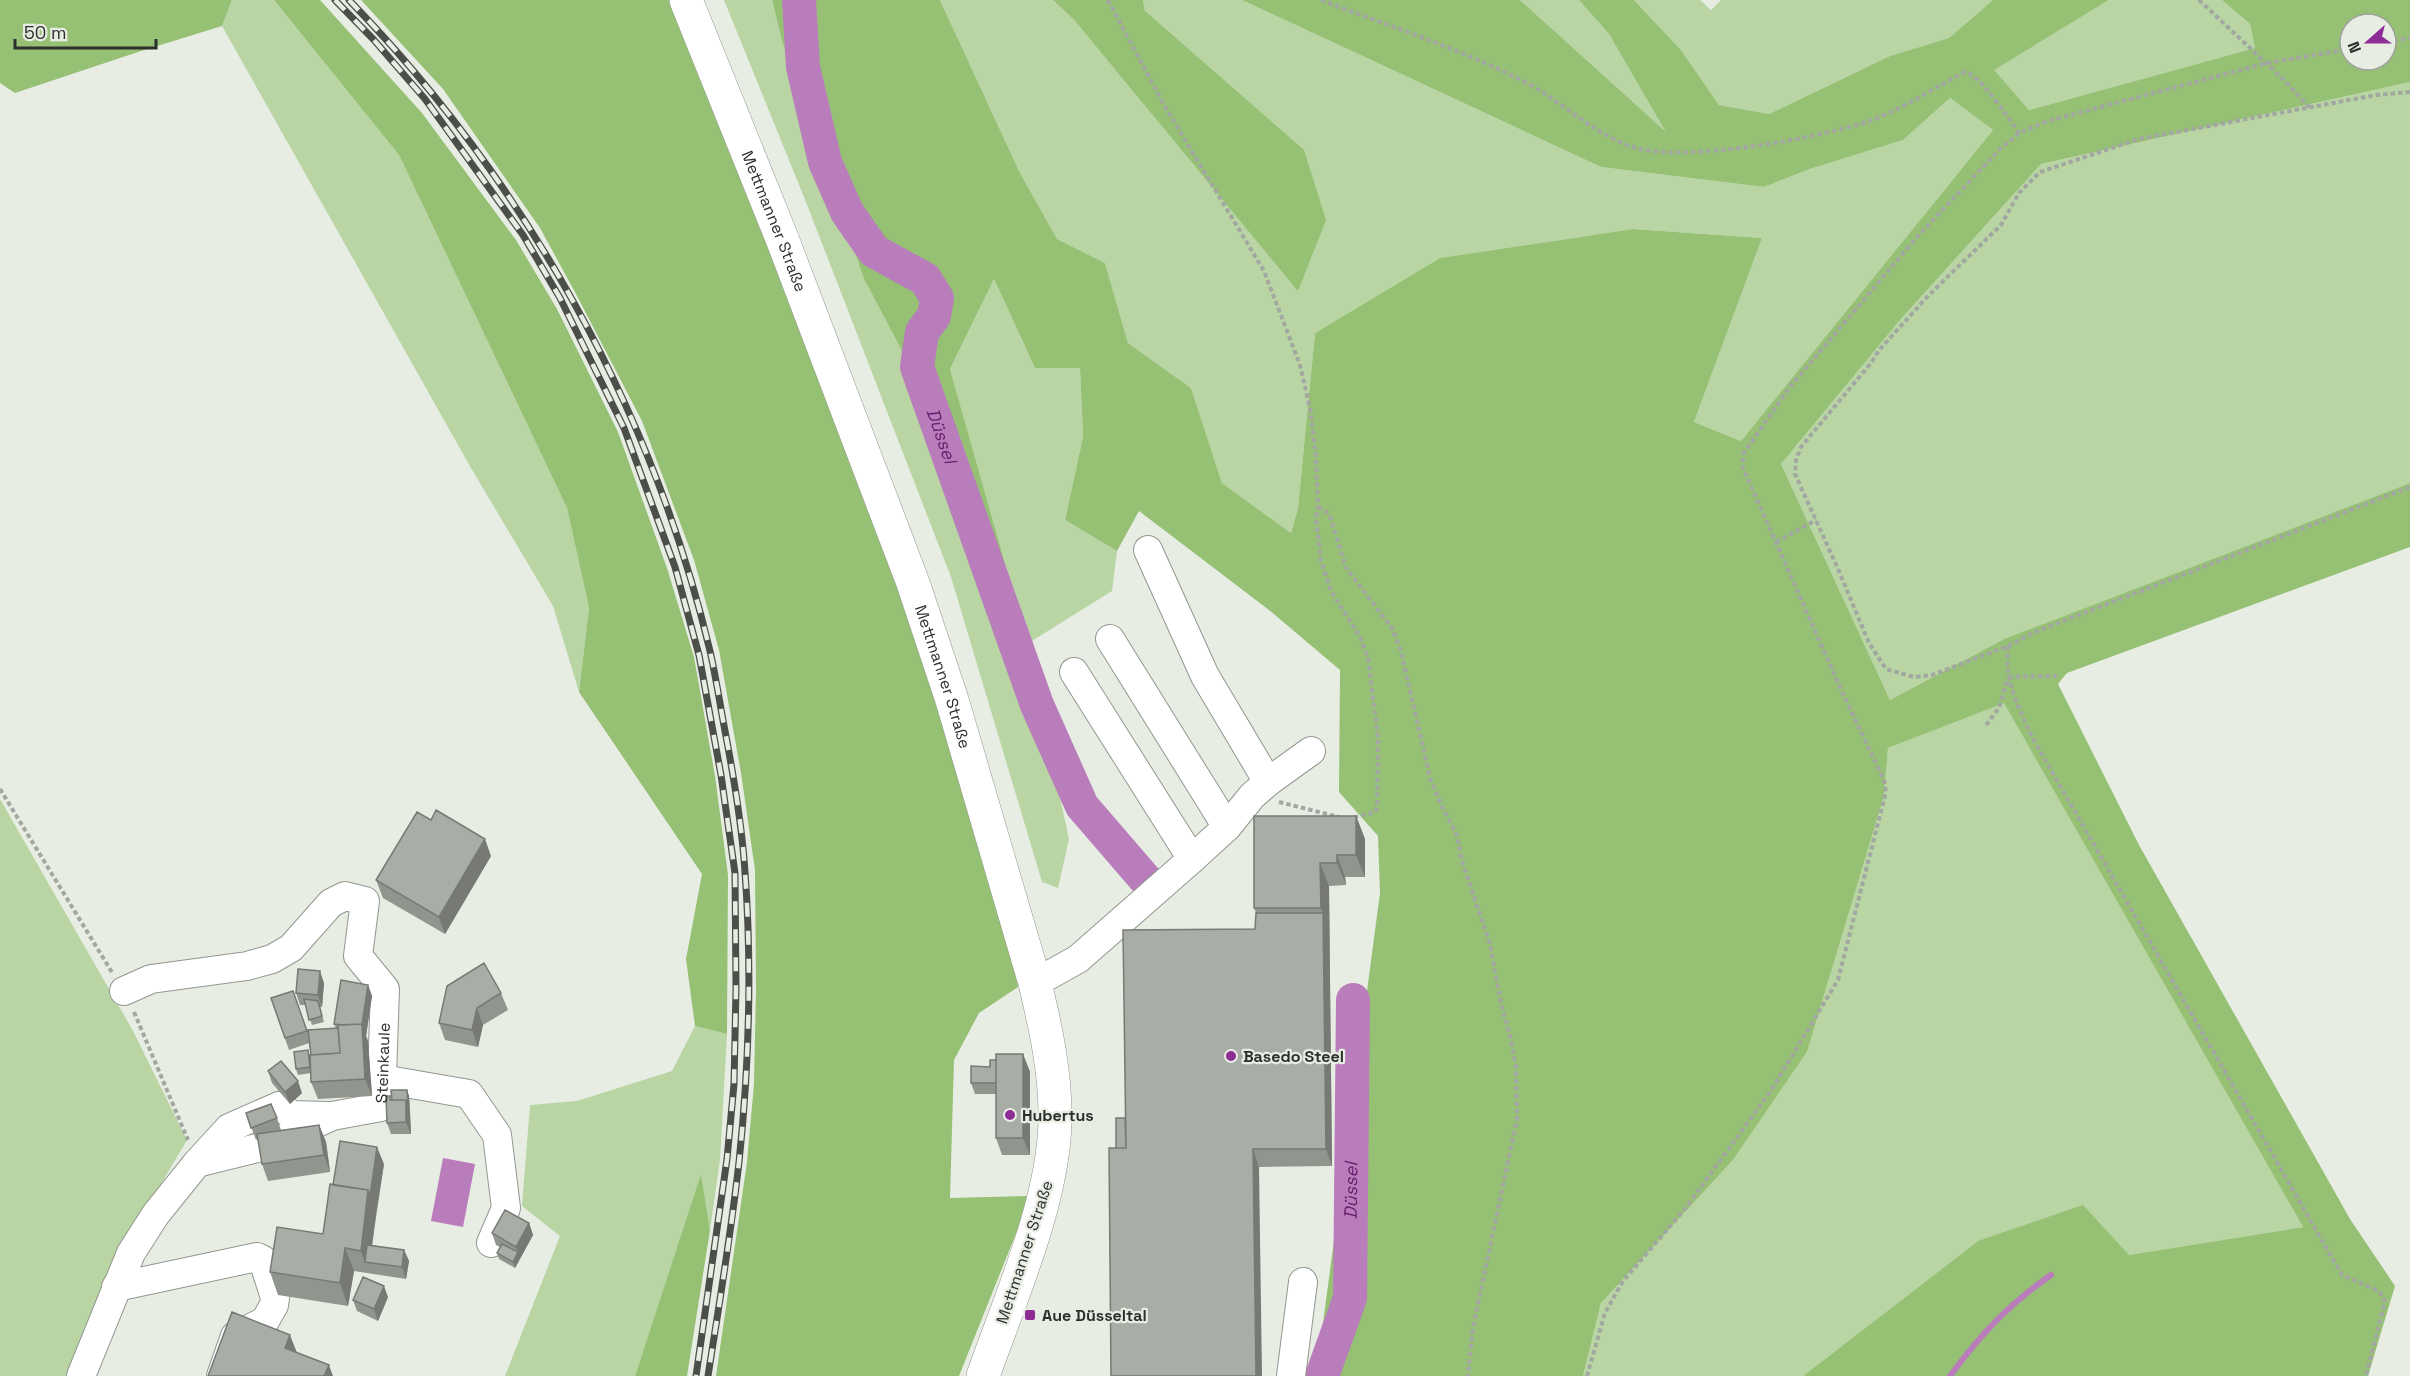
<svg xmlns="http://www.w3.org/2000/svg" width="2410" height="1376" font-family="'Space Grotesk',sans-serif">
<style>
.green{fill:#b8d5a3}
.forest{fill:#96c074;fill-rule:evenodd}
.water{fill:#b97dbc}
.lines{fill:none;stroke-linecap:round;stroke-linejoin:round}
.stream{stroke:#b97dbc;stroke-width:6}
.river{stroke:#b97dbc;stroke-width:34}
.minor-casing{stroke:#92978f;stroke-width:30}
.major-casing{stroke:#92978f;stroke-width:34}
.path{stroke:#a3a7a1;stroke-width:4;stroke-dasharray:4.5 3;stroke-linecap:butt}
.minor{stroke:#fff;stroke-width:28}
.major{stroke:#fff;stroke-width:33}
.rail-casing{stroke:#4c4e4a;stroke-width:7}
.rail{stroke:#e8ede4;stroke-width:4.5;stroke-dasharray:14;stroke-linecap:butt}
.wall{fill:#90958e}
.shaded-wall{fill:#767974}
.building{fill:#a8ada5;stroke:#767974;stroke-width:1.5}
.poi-dot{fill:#8e2d96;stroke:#e8ede4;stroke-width:2}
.labels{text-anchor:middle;stroke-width:4.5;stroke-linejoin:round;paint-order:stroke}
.street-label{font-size:16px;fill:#2d2f2c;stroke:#e8ede4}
.poi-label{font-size:16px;font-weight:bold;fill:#2d2f2c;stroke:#e8ede4;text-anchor:start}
.water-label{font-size:18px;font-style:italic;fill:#69216f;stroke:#e8ede4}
</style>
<rect width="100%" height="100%" fill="#e8ede4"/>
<path class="green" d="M 232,0 L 274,0 L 399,155 L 567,508 L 589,608 L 579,692 L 553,606 L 471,468 L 222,26 Z
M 724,0 L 772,0 L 782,41 L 864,279 L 900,347 L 983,591 L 1013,595 L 950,369 L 994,279 L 1035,368 L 1080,367 L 1083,437 L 1065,520 L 1117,551 L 1112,591 L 1027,644 L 1069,839 L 1058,888 L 1042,882 L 951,577 L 806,202 Z
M 940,0 L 1053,0 L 1076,22 L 1145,11 L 1143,0 L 1242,0 L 1601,167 L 1764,187 L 1810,169 L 1903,140 L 1950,98 L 1993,130 L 1741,441 L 1694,422 L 1762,238 L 1633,229 L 1440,258 L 1315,333 L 1298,508 L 1291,533 L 1222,483 L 1191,388 L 1128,343 L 1105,263 L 1057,239 L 1019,171 Z
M 1520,0 L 1579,0 L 1609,34 L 1668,134 Z
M 1634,0 L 1700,0 L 1711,10 L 1721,0 L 1993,0 L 1949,38 L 1890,56 L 1769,114 L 1719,105 L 1681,50 Z
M 2109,0 L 2222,0 L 2250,24 L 2255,48 L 2029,110 L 1993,70 Z
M 2410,82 L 2410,483 L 2004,639 L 1890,700 L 1781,464 L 1900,320 L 2041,164 Z
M 2004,702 L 2303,1227 L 2129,1255 L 1978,1241 L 1803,1376 L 1583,1376 L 1601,1303 L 1733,1160 L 1807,1052 L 1884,796 L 1888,748 Z
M 0,799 L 132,1029 L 187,1140 L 103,1282 L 69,1376 L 0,1376 Z
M 695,1026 L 727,1034 L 720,1160 L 710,1230 L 701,1175 L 635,1376 L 505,1376 L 560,1236 L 522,1206 L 530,1105 L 577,1101 L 672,1071 Z"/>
<path class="forest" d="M 0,0 L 232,0 L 222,26 L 141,51 L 15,93 L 0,83 Z
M 274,0 L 320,0 L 422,113 L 516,240 L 557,309 L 618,432 L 667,568 L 694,657 L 715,776 L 728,875 L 727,1034 L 695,1026 L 686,959 L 702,874 L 579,692 L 589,608 L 567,508 L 399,155 Z
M 361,0 L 673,0 L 912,620 L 1021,985 L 979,1013 L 954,1060 L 950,1198 L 1031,1196 L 959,1376 L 716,1376 L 747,1162 L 754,1084 L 756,989 L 755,870 L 741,773 L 719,650 L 694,560 L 642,421 L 576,294 L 540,228 L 443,89 Z
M 772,0 L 940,0 L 1019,171 L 1057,239 L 1105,263 L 1128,343 L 1191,388 L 1222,483 L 1291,533 L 1298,508 L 1315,333 L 1440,258 L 1633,229 L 1762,238 L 1694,422 L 1741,441 L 1993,130 L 1950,98 L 1903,140 L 1810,169 L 1764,187 L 1601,167 L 1242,0 L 1520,0 L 1666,132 L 1609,34 L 1579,0 L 1634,0 L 1681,50 L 1719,105 L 1769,114 L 1890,56 L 1949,38 L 1993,0 L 2109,0 L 1994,70 L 2029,110 L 2255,48 L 2250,24 L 2222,0 L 2410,0 L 2410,82 L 2041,164 L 1900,320 L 1781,464 L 1890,700 L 2004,639 L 2410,483 L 2410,547 L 2067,673 L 2058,684 L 2139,845 L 2350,1219 L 2395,1286 L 2368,1376 L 1803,1376 L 1978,1241 L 2083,1205 L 2129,1255 L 2303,1227 L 2004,703 L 1888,748 L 1884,796 L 1807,1052 L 1733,1160 L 1601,1303 L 1583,1376 L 1316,1376 L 1380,893 L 1378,836 L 1339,792 L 1340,670 L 1269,610 L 1139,511 L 1117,551 L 1065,520 L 1083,437 L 1080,368 L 1035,368 L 994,279 L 950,369 L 1014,596 L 983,591 L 900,347 L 864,279 L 782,41 ZM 2350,24 L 2386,24 L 2386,60 L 2350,60 Z
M 1053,0 L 1143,0 L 1145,11 L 1304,150 L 1326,220 L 1298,291 L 1076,22 Z
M 701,1174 L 710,1230 L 687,1376 L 635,1376 Z"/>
<path class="water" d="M 443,1158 L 475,1164 L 463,1227 L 431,1221 Z"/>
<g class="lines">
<path class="stream" d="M 1950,1376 C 1981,1334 2008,1305 2051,1275"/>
<g class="river">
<path id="s1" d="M 799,0 L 803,67 L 825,162 L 847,212 L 874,251 L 925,279 L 937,298 L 934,316 L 922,332 L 917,367 L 1037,705 L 1082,806 L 1145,879"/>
<path id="s2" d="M 1322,1376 L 1350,1298 L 1353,1000"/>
</g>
<defs>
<g id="minor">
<path d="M 1148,550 L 1205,676 L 1268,782"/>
<path d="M 1110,639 L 1227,827"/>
<path d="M 1074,672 L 1192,859"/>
<path d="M 1035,983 L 1078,959 L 1192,859 L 1227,827 L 1252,796 L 1268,782 L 1311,751"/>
<path d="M 382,1079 L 469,1094 L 497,1135 L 506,1208 L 491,1243"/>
<path d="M 197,1163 L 229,1128 L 279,1106 L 292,1115 L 328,1116"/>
<path d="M 116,1287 L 257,1257 L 263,1260 L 275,1298 L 274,1305 L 265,1321 L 235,1336 L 221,1376"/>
<path id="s3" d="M 81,1376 L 131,1253 L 156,1214 L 197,1163 L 269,1145 L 332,1116 L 381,1107 L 385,989 L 358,956 L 365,901 L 345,896 L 331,903 L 291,948 L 272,959 L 247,966 L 151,979 L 124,991"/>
<path d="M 1291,1376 L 1303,1282"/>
</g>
<g id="major">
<path id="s4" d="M 686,0 L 783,241 L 913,583 L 952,700 L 1035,983 C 1046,1029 1056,1075 1055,1122 C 1053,1203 1010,1299 983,1376"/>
</g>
</defs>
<use href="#minor" class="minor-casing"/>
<use href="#major" class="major-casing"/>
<path class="path" d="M 1108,0 L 1164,105 L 1264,271 L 1300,365 L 1310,408 L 1316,457 L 1318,507 L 1316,518 L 1321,561 L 1331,591 L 1360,637 L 1368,658 L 1378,738 L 1377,808 L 1375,812 L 1352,818
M 1321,0 C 1389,26 1458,48 1523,81 C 1561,100 1598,139 1640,149 C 1691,161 1821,138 1872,120 C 1904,108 1934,88 1965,72 C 1982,77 2008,118 2019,133
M 2199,0 L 2284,80 L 2309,107
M 2386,42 L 2410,38
M 2410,92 L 2376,95 L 2139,139 L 2040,172 L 2019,193 L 2001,225 L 1929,295 L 1880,349 L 1871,363 L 1801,447 L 1796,460 L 1795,474 L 1838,569 L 1869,643 L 1886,669 L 1914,677 L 1932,675 L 2008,646 L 2035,632 L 2410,487
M 1318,507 L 1327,512 L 1331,519 L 1346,568 L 1392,628 L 1401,651 L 1430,778 L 1443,809 L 1457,835 L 1462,861 L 1490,944 L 1501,1004 L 1510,1035 L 1516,1067 L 1517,1119 L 1473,1327 L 1468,1376
M 1776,542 L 1816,520
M 2008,646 C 2003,679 2019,708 2032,737 L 2342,1275 L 2379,1291 L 2385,1301 L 2366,1376
M 2008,677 L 2057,676
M 1986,725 L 1999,708 L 2008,678
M 0,789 L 113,974
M 1279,802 L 1339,817
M 134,1012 L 188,1140
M 1587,1376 L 1605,1313 L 1623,1281 L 1685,1209 L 1772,1089 L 1838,980 L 1886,792 L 1884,780 L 1843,694 L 1743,468 L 1743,454 L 1790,387 L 1916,238 L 1999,150 L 2019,133 L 2048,121 L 2267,63 L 2350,49"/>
<use href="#minor" class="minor"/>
<use href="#major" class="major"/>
<defs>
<path id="rail" d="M 335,0 L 374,40 L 425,99 L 523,235 L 560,298 L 624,428 L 675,567 L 699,655 L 721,775 L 735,873 L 736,989 L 734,1084 L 727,1159 L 696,1376
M 349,0 C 523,179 652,407 710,651 C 716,677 720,705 725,731 C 734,778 742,825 745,872 C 752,967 749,1067 739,1162 C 731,1234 719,1305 708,1376"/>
</defs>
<use href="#rail" class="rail-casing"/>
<use href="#rail" class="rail"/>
</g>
<path class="wall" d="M 1356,816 L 1365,839 L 1365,877 L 1345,877 L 1346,885 L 1329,886 L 1332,1166 L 1259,1167 L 1116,1148 L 1125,1118 L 1255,929 L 1256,913 L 1254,908 Z
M 491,856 L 445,934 L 383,898 L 376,880 Z
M 324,983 L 322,1007 L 320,1007 L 324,1022 L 312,1025 L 305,1005 L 300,1005 L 296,993 Z
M 368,985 L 372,996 L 366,1036 L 368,1041 L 372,1096 L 318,1099 L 311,1082 L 311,1073 L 298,1075 L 296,1069 L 311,1055 L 309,1043 L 289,1050 L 271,998 L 293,991 L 308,1033 L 336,1028 L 334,1024 Z
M 501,993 L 508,1010 L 483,1025 L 478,1047 L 445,1040 L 439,1023 Z
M 1023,1054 L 1030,1072 L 1030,1155 L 1002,1155 L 996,1138 L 996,1094 L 975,1094 L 971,1083 L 990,1067 L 996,1060 Z
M 268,1071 L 302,1093 L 290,1104 L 272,1083 Z
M 407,1090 L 409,1096 L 411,1134 L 391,1134 L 387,1123 L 391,1100 Z
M 246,1113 L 277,1118 L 281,1130 L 319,1125 L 326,1142 L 330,1172 L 268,1181 L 262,1164 L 258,1139 L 256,1140 Z
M 384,1164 L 372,1245 L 404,1250 L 409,1261 L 406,1279 L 354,1271 L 348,1306 L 278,1295 L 270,1272 L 323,1234 L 333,1185 Z
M 529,1223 L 533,1235 L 515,1268 L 499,1259 L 497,1253 L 500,1247 L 496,1245 L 492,1233 Z
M 388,1297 L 378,1321 L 357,1311 L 353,1300 Z"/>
<path class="shaded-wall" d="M 1356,816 L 1365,839 L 1365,877 L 1356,855 Z
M 485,839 L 491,856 L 445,934 L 439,917 Z
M 1337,855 L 1345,877 L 1346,885 L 1337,863 Z
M 1320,863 L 1329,886 L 1332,1166 L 1326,1149 L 1323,913 L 1321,908 Z
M 320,971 L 324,983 L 322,1007 L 318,995 Z
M 368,985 L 372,996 L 366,1036 L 368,1041 L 372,1096 L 365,1079 L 362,1024 Z
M 477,1008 L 483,1025 L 478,1047 L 472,1030 Z
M 1023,1054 L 1030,1072 L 1030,1155 L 1023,1138 Z
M 298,1081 L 302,1093 L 290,1104 L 285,1092 Z
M 407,1090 L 409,1096 L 410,1111 L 408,1105 Z
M 406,1100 L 410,1111 L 411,1134 L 406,1122 Z
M 319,1125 L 326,1142 L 330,1172 L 324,1155 Z
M 377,1147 L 384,1164 L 376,1213 L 370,1196 Z
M 1253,1149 L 1259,1167 L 1262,1376 L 1256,1376 Z
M 368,1190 L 376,1213 L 370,1263 L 365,1262 L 369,1274 L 361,1251 Z
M 529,1223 L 533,1235 L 515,1268 L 513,1262 L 518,1252 L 516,1247 Z
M 345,1248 L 354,1271 L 348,1306 L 340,1283 Z
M 404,1250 L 409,1261 L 406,1279 L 402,1267 Z
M 384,1286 L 388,1297 L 378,1321 L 374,1309 Z
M 290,1335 L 299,1358 L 285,1348 Z
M 329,1365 L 333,1376 L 324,1376 Z"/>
<path class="building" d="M 436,810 L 485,839 L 439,917 L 376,880 L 417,812 L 431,820 Z
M 1254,816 L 1356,816 L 1356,855 L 1337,855 L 1337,863 L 1320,863 L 1321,908 L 1254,908 Z
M 1256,913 L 1323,913 L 1326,1149 L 1253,1149 L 1256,1376 L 1111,1376 L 1109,1148 L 1126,1148 L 1123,930 L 1255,929 Z
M 484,963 L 501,993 L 477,1008 L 472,1030 L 439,1023 L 447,986 Z
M 298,969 L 320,971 L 318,995 L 296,993 Z
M 341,980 L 368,985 L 362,1024 L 342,1025 L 334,1024 Z
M 293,991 L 307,1031 L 285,1038 L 271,998 Z
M 304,999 L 318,1001 L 322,1016 L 309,1020 Z
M 362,1024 L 365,1079 L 311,1082 L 310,1055 L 340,1053 L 338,1025 Z
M 338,1028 L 340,1053 L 311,1055 L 308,1030 Z
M 308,1050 L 310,1067 L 296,1069 L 294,1052 Z
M 996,1054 L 1023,1054 L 1023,1138 L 996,1138 Z
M 990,1060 L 996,1060 L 996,1083 L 971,1083 L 971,1066 L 990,1067 Z
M 281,1061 L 298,1081 L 285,1092 L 268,1071 Z
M 391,1090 L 407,1090 L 408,1105 L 406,1100 L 392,1100 Z
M 386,1096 L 390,1096 L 390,1100 L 406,1100 L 406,1122 L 387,1123 Z
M 271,1104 L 277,1118 L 251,1128 L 246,1113 Z
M 1116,1118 L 1125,1118 L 1126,1148 L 1116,1148 Z
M 319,1125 L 324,1155 L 262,1164 L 257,1134 Z
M 340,1141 L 377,1147 L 370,1196 L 368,1190 L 333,1185 Z
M 330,1184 L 368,1190 L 361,1251 L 345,1248 L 340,1283 L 270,1272 L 277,1227 L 323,1234 Z
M 505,1210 L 529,1223 L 516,1247 L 492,1233 Z
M 502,1244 L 518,1252 L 513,1262 L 497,1253 Z
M 367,1245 L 404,1250 L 402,1267 L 365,1262 Z
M 363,1277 L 384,1286 L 374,1309 L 353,1300 Z
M 232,1312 L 290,1335 L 285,1348 L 329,1365 L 324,1376 L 208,1376 Z"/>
<g class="poi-dot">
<circle cx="1231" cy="1056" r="6"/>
<circle cx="1010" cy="1115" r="6"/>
<rect x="1024" y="1309" width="12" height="12" rx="3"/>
</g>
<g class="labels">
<g class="street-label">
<text dy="6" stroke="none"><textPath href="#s4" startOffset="238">Mettmanner Straße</textPath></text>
<text dy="6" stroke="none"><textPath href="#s4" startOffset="724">Mettmanner Straße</textPath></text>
<text dy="6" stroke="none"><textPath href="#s3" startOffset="482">Steinkaule</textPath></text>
<text transform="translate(1024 1252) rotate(-72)" y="6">Mettmanner Straße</text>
</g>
<g class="poi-label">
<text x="1243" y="1062">Basedo Steel</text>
<text x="1022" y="1121">Hubertus</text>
<text x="1042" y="1321">Aue Düsseltal</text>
</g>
<g class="water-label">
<text dy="6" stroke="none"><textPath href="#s1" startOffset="494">Düssel</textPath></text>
<text dy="6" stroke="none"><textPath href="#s2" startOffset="190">Düssel</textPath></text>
</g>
</g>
<g transform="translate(2368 42) rotate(249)"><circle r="28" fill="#e8ede4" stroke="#9da19a" stroke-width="1.5"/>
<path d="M0-4.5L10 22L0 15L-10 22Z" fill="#8e2d96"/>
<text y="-9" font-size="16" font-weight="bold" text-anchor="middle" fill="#2d2f2c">N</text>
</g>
<path d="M15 39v9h141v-9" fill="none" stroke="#2d2f2c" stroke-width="3"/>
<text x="24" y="39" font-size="18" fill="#2d2f2c" stroke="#e8ede4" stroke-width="4.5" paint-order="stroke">50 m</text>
</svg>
